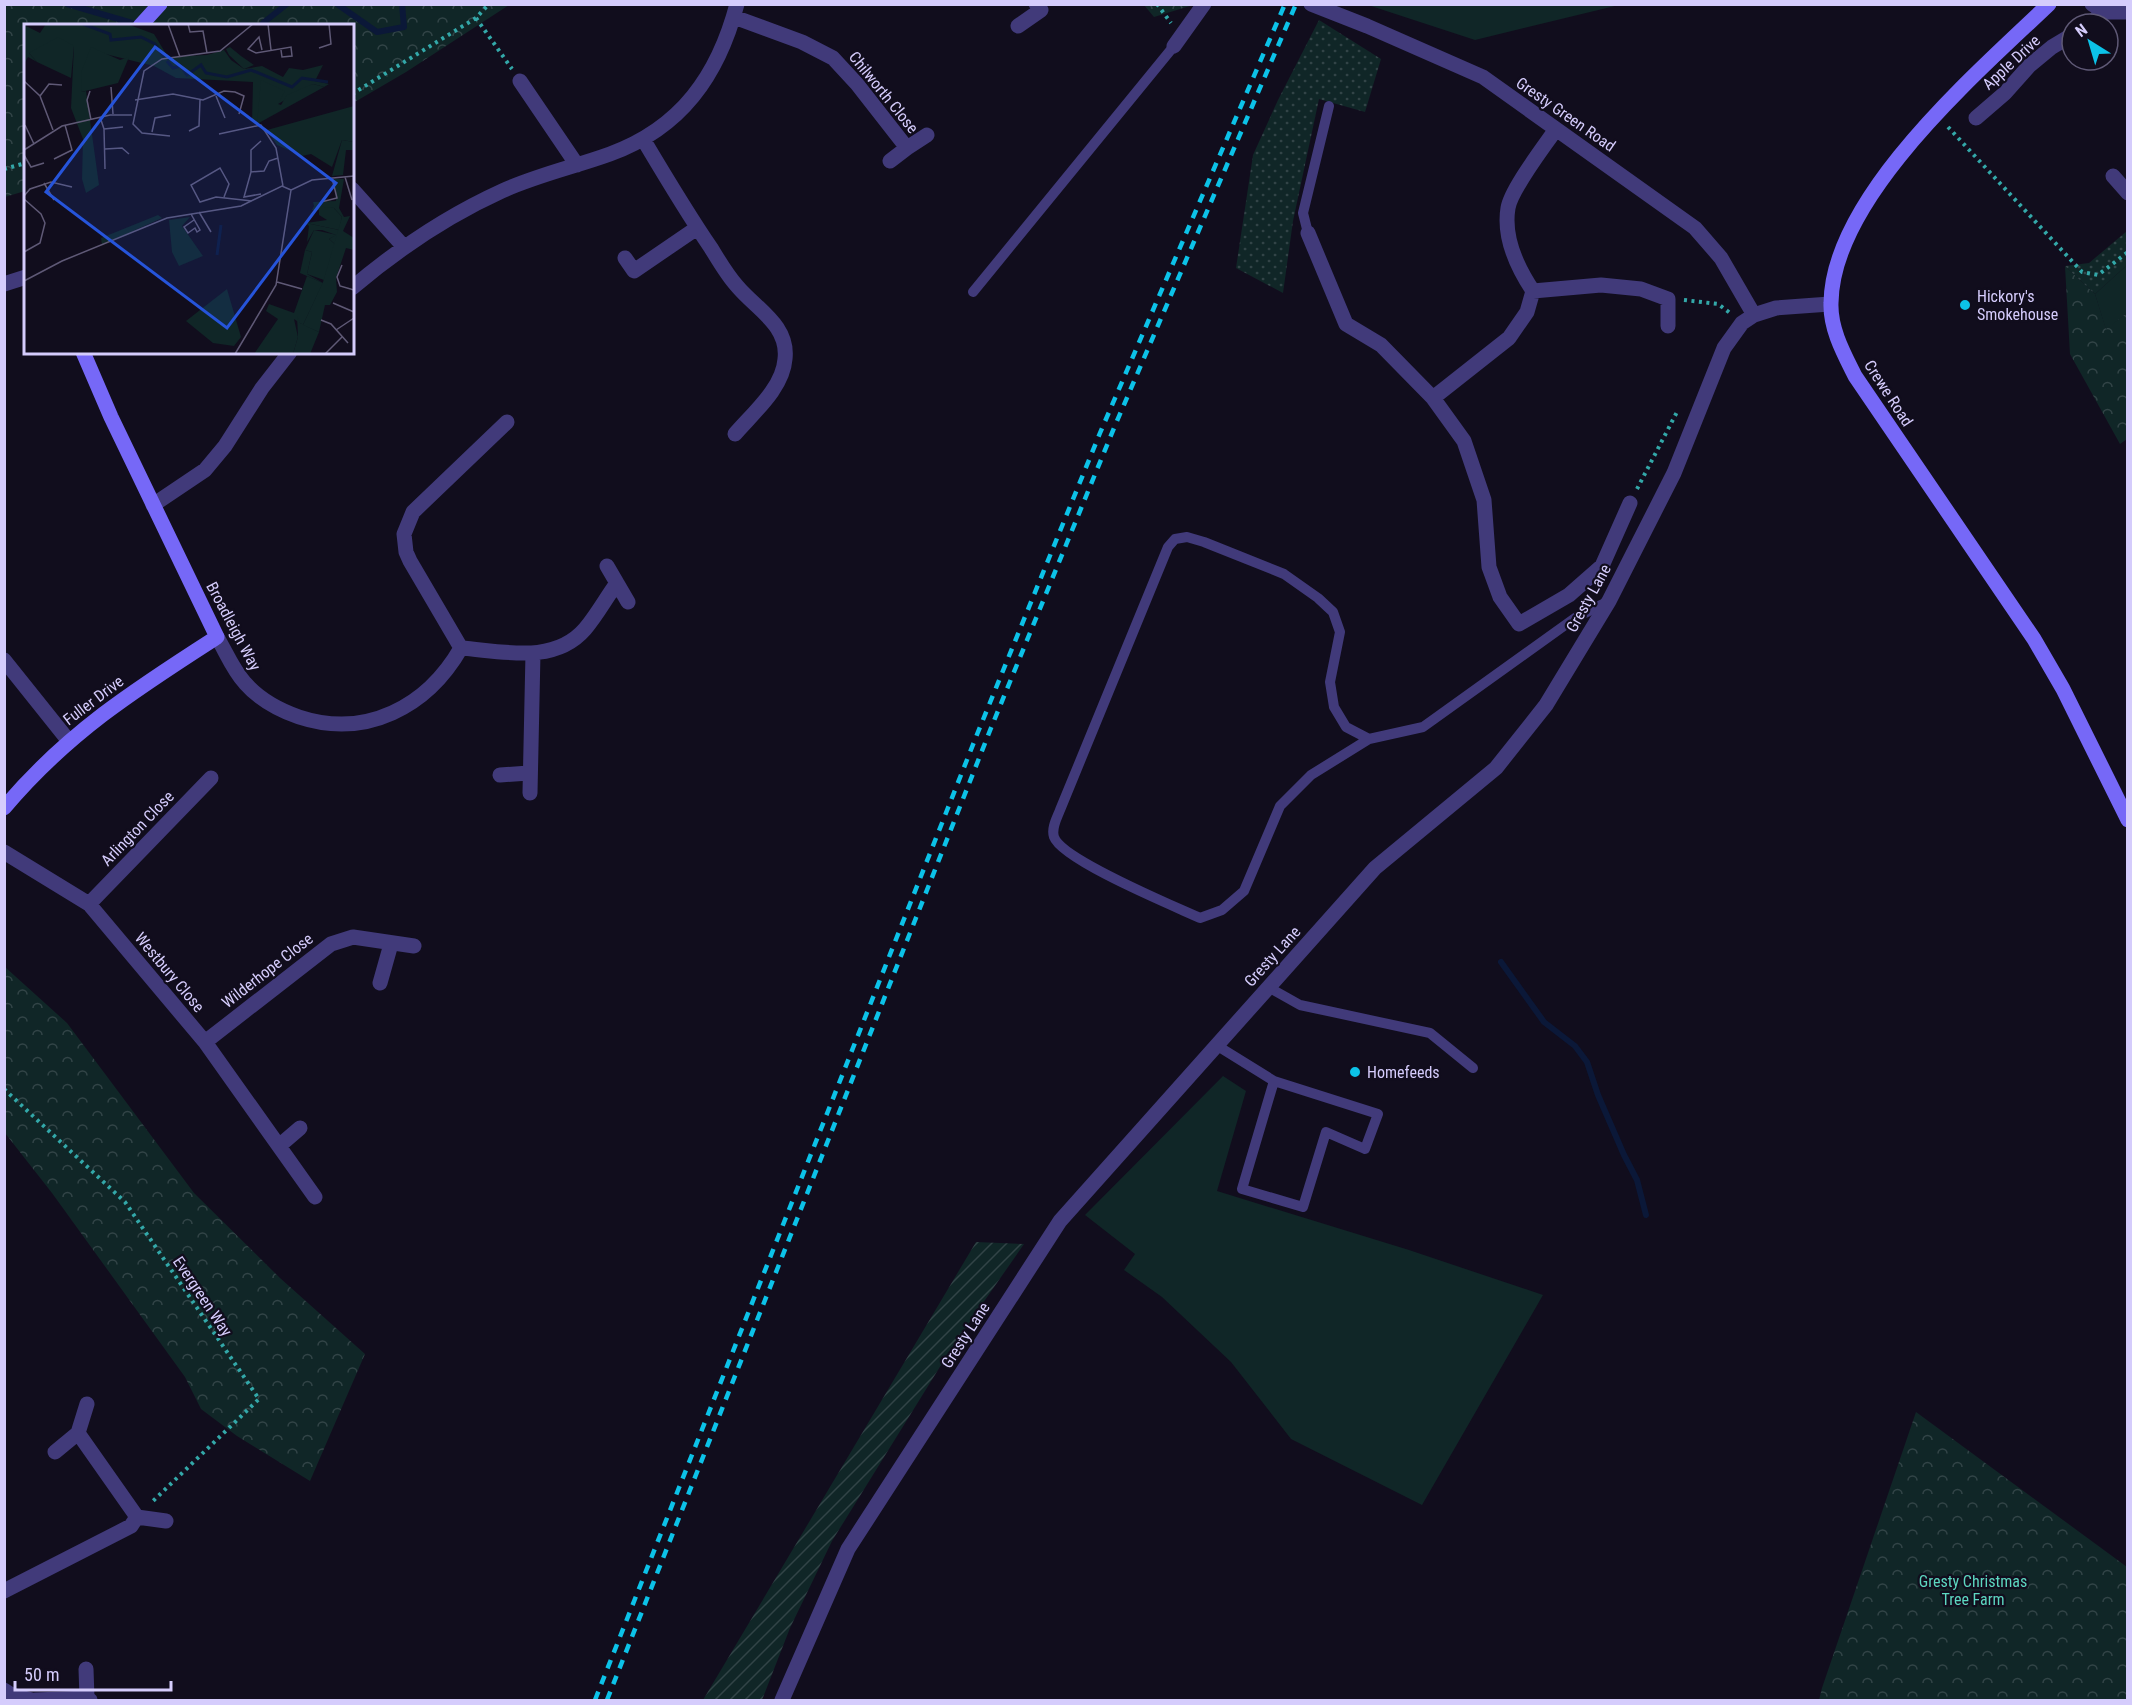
<svg xmlns="http://www.w3.org/2000/svg" width="2132" height="1705" font-family="'Roboto Condensed',sans-serif">
<style>
.grass{fill:#102627}
.forest{fill:url(#forest-crowns)}
.park{fill:url(#park-dots)}
.garden{fill:url(#garden-furrows)}
.lines{fill:none;stroke-linecap:round;stroke-linejoin:round}
.stream{stroke:#0b1838;stroke-width:6}
.path{stroke:#33a8a9;stroke-width:4;stroke-dasharray:3 4.5;stroke-linecap:butt}
.lane{stroke:#413a7a;stroke-width:10}
.street{stroke:#413a7a;stroke-width:15}
.secondary{stroke:#7668f7;stroke-width:15}
.rail{stroke:#0cc2e8;stroke-width:4.5;stroke-dasharray:9 8;stroke-linecap:butt}
.poi-dot{fill:#0cc2e8;stroke:#110d1d;stroke-width:2}
.labels{text-anchor:middle;stroke-width:4.5;stroke-linejoin:round;paint-order:stroke}
.street-label{font-size:16px;fill:#d5ccfc;stroke:#110d1d}
.poi-label{font-size:16px;fill:#d5ccfc;stroke:#110d1d;text-anchor:start}
.park-label{font-size:16px;fill:#5dd7c1;stroke:#110d1d}
.inset-river{fill:none;stroke:#0b1838;stroke-width:3}
.inset-road{fill:none;stroke:#5f5976;stroke-width:1.5}
.view{fill:#2654da;fill-opacity:0.15;stroke:#2654da;stroke-width:3}
.inset-edge{fill:none;stroke:#d5ccfc;stroke-width:3}
</style>
<defs>
<pattern id="forest-crowns" width="20" height="18" patternUnits="userSpaceOnUse" patternTransform="scale(1.5)"><rect width="20" height="18" fill="#102627"/><path d="M2 6a3 3 0 1 1 6 0M12 15a3 3 0 1 1 6 0" fill="none" stroke="#324447"/></pattern>
<pattern id="park-dots" width="8" height="8" patternUnits="userSpaceOnUse" patternTransform="scale(1.5)"><rect width="8" height="8" fill="#102627"/><path d="M2 2h.1M6 6h.1" fill="none" stroke="#324447" stroke-width="1.8" stroke-linecap="round"/></pattern>
<pattern id="garden-furrows" width="10" height="10" patternUnits="userSpaceOnUse" patternTransform="scale(1.5)"><rect width="10" height="10" fill="#102627"/><path d="M-1 1l2-2M0 10L10 0M9 11l2-2" fill="none" stroke="#324447"/></pattern>
</defs>
<rect width="100%" height="100%" fill="#110d1d"/>
<path class="grass" d="M 1368,5 L 1619,5 L 1475,40 Z
M 2127,265 L 2127,313 L 2106,330 L 2095,294 Z
M 1223,1076 L 1246,1091 L 1217,1191 L 1409,1250 L 1543,1295 L 1422,1505 L 1291,1439 L 1231,1362 L 1162,1297 L 1124,1270 L 1135,1254 L 1085,1215 Z"/>
<path class="forest" d="M 5,5 L 509,5 L 406,72 L 353,103 L 352,26 L 26,26 L 25,191 L 5,197 Z
M 1144,5 L 1193,5 L 1154,17 Z
M 2065,266 L 2095,294 L 2106,329 L 2127,313 L 2127,439 L 2120,444 L 2070,354 Z
M 5,967 L 67,1023 L 194,1193 L 280,1278 L 365,1354 L 310,1481 L 237,1436 L 201,1409 L 185,1377 L 52,1193 L 5,1133 Z
M 1916,1412 L 2127,1567 L 2127,1700 L 1819,1700 L 1822,1688 Z"/>
<path class="park" d="M 1319,20 L 1381,59 L 1365,112 L 1319,99 L 1293,221 L 1283,293 L 1236,268 L 1253,155 L 1278,100 Z
M 2127,231 L 2127,265 L 2095,294 L 2065,266 L 2089,263 Z"/>
<path class="garden" d="M 976,1242 L 1024,1244 L 951,1349 L 832,1541 L 790,1628 L 762,1700 L 703,1700 Z"/>
<g class="lines">
<path class="stream" d="M 67,4 L 139,25
M 337,4 L 377,32 L 404,27 L 402,4
M 263,26 L 263,23 L 287,4
M 1501,962 L 1544,1022 L 1575,1046 L 1587,1062 L 1598,1095 L 1624,1155 L 1637,1180 L 1646,1215"/>
<path class="path" d="M 1157,4 L 1171,23
M 476,18 L 512,69
M 352,94 L 476,18 L 489,4
M 1948,127 L 2082,272 L 2098,275 L 2128,252
M 4,169 L 26,163
M 1684,300 L 1718,304 L 1730,313
M 1637,489 L 1678,410
M 4,1089 L 125,1202 L 259,1399 L 152,1502"/>
<path class="lane" d="M 1308,233 L 1303,213 L 1329,106
M 973,292 L 1174,46
M 1369,739 L 1346,727 L 1334,707 L 1330,682 L 1340,632 L 1333,612 L 1318,598 L 1284,574 L 1204,542 L 1187,537 L 1175,539 L 1168,547 L 1060,810 C 1057,818 1051,828 1054,837 C 1062,860 1174,906 1200,918 L 1222,910 L 1244,891 L 1280,806 L 1311,775 L 1369,739 L 1423,727 L 1575,618 L 1609,601
M 1268,987 L 1300,1005 L 1430,1033 L 1473,1068
M 1216,1045 L 1274,1081 L 1378,1114 L 1365,1149 L 1326,1132 L 1303,1207 L 1242,1189 L 1274,1081"/>
<path class="street" d="M 1311,4 L 1367,26 L 1483,77 L 1695,228 L 1721,258 L 1754,315
M 2092,4 L 2104,12 L 2128,12
M 734,17 L 802,42 L 833,58 L 857,84 L 907,148 L 927,135
M 2089,24 L 2104,12
M 1018,26 L 1041,10 L 1036,4
M 1174,46 L 1204,4
M 520,81 L 577,165
M 1976,118 L 2005,93 L 2029,66 L 2052,47 L 2072,35
M 643,139 C 665,176 687,213 711,248 C 719,261 727,275 737,286 C 756,309 789,325 785,359 C 783,388 753,413 735,434
M 890,161 L 907,148
M 2113,176 L 2128,193
M 352,189 L 404,247
M 1308,233 L 1346,324 L 1381,345 L 1433,398 L 1509,338 L 1527,312 L 1533,291 C 1517,267 1503,238 1508,208 C 1511,189 1544,147 1556,129
M 625,258 L 634,271 L 697,228
M 4,284 L 26,277
M 352,288 C 398,249 447,216 502,191 C 537,175 574,167 610,154 C 681,128 718,76 737,4
M 1533,291 L 1601,285 L 1641,289 L 1668,299 L 1668,326
M 1433,398 L 1464,441 L 1484,500 L 1489,567 L 1500,597 L 1519,624 L 1569,595 L 1602,566 L 1630,503
M 153,505 L 205,470 L 225,446 L 262,388 L 290,352
M 607,566 L 628,602
M 217,637 C 226,652 233,670 245,683 C 259,699 279,710 299,717 C 366,739 427,707 461,648 C 502,651 554,665 585,629 C 597,615 606,598 617,583
M 461,648 L 410,561 L 406,552 L 404,534 L 413,512 L 507,422
M 4,660 L 68,740
M 500,775 L 529,773
M 530,793 L 533,653
M 4,852 L 89,904 L 205,1042 L 315,1197
M 89,904 L 211,778
M 380,983 L 391,944
M 205,1042 L 331,944 L 353,937 L 414,946
M 279,1146 L 300,1128
M 87,1404 L 78,1433 L 137,1517
M 55,1452 L 78,1433
M 4,1591 L 131,1526 L 137,1517 L 166,1521
M 86,1669 L 87,1698
M 4,1690 L 12,1695 L 32,1700
M 35,1700 L 87,1698 L 90,1700
M 782,1700 L 848,1549 L 1060,1221 L 1375,868 L 1496,768 L 1546,705 L 1609,601 L 1674,473 L 1724,348 L 1742,323 L 1754,315 L 1776,308 L 1830,304"/>
<path class="secondary" d="M 2049,4 C 1977,73 1832,197 1831,303 C 1830,329 1844,354 1855,376 L 2034,639 L 2063,689 L 2128,820
M 140,26 L 160,4
M 4,808 C 67,733 136,689 217,637 L 111,417 L 83,352"/>
<path class="rail" d="M 595,1700 L 978,732 L 1100,433 L 1285,4
M 607,1700 L 991,728 L 1114,428 L 1296,4"/>
</g>
<g class="poi-dot">
<circle cx="1965" cy="305" r="6"/>
<circle cx="1355" cy="1072" r="6"/>
</g>
<g class="labels">
<g class="street-label">
<text transform="translate(2011 62) rotate(-43)" y="6">Apple Drive</text>
<text transform="translate(884 92) rotate(51)" y="6">Chilworth Close</text>
<text transform="translate(1566 114) rotate(35)" y="6">Gresty Green Road</text>
<text transform="translate(1889 393) rotate(57)" y="6">Crewe Road</text>
<text transform="translate(1588 598) rotate(-61)" y="6">Gresty Lane</text>
<text transform="translate(234 626) rotate(62)" y="6">Broadleigh Way</text>
<text transform="translate(93 700) rotate(-37)" y="6">Fuller Drive</text>
<text transform="translate(137 828) rotate(-46)" y="6">Arlington Close</text>
<text transform="translate(1272 956) rotate(-48)" y="6">Gresty Lane</text>
<text transform="translate(267 970) rotate(-38)" y="6">Wilderhope Close</text>
<text transform="translate(170 972) rotate(50)" y="6">Westbury Close</text>
<text transform="translate(203 1296) rotate(56)" y="6">Evergreen Way</text>
<text transform="translate(965 1335) rotate(-57)" y="6">Gresty Lane</text>
</g>
<g class="poi-label">
<text x="1977" y="302">Hickory's<tspan x="1977" dy="18">Smokehouse</tspan></text>
<text x="1367" y="1078">Homefeeds</text>
</g>
<g class="park-label">
<text x="1973" y="1587">Gresty Christmas<tspan x="1973" dy="18">Tree Farm</tspan></text>
</g>
</g>
<g transform="translate(24 24)">
<rect width="330" height="330" fill="#110d1d"/>
<path d="M 330,82 L 330,118 L 318,116 L 308,143 L 287,130 L 278,132 L 253,121 L 243,106 ZM 299,181 L 310,184 L 318,193 L 315,206 L 282,199 L 303,196 L 295,191 L 295,186 L 288,186 L 290,182 ZM 166,193 L 158,202 L 179,232 L 155,242 L 148,228 L 145,196 ZM 290,206 L 313,211 L 305,215 L 311,220 L 300,256 L 283,250 L 288,228 L 281,226 ZM 283,252 L 299,259 L 279,301 L 270,295 L 274,313 L 269,330 L 230,330 L 254,295 L 242,287 L 245,280 L 270,289 Z" fill="#102627"/>
<path d="M 22,0 L 103,0 L 130,10 L 144,33 L 183,31 L 200,26 L 207,36 L 220,45 L 238,42 L 259,53 L 265,44 L 279,46 L 299,41 L 291,57 L 305,60 L 300,63 L 289,60 L 254,80 L 233,100 L 228,98 L 229,58 L 152,54 L 130,42 L 73,28 L 57,68 L 62,67 L 75,161 L 62,169 L 58,155 L 59,115 L 47,84 L 50,22 L 5,29 L 13,38 L 4,33 L 0,40 L 0,1 L 16,9 ZM 318,116 L 330,118 L 330,126 L 322,126 L 319,151 L 308,152 ZM 282,199 L 315,206 L 311,220 L 305,215 L 312,211 L 298,206 L 290,206 L 283,218 L 285,202 ZM 281,226 L 288,228 L 283,250 L 299,259 L 276,249 ZM 203,265 L 217,313 L 210,322 L 189,319 L 162,297 ZM 273,292 L 276,299 L 295,308 L 286,330 L 269,330 L 274,313 Z" fill="#102627"/>
<path d="M 34,13 L 50,22 L 47,54 L 13,38 L 5,29 ZM 67,23 L 96,36 L 105,33 L 94,59 L 57,68 L 58,46 ZM 206,23 L 217,32 L 230,41 L 220,45 L 205,31 L 202,25 ZM 237,56 L 261,67 L 254,80 L 257,81 L 263,71 L 279,64 L 289,60 L 300,63 L 233,100 ZM 310,155 L 320,155 L 315,184 L 320,193 L 326,192 L 319,207 L 330,214 L 330,226 L 322,224 L 312,254 L 313,268 L 306,281 L 301,281 L 295,308 L 279,301 L 299,258 L 318,193 L 310,184 L 290,182 L 289,178 L 312,177 Z" fill="#102627"/>
<path d="M 134,191 L 138,194 L 78,221 L 77,214 Z" fill="#102627"/>
<path class="inset-river" d="M 59,0 L 86,10 L 87,16 L 117,13 L 131,20 L 140,33M 143,37 L 149,44 L 157,42 L 163,51 L 177,41 L 182,49 L 203,53 L 227,46 L 268,63 L 278,54 L 304,58M 193,231 L 197,201"/>
<path class="inset-road" d="M 144,0 L 156,33M 164,0 L 166,8 L 179,7 L 183,29M 244,0 L 247,26M 295,24 L 307,20 L 305,0M 238,26 L 235,13 L 224,25 L 232,29 L 267,23 L 268,32 L 258,33 L 257,26M 0,57 L 16,72 L 29,106M 87,63 L 89,90M 66,67 L 63,76 L 67,96M 16,72 L 25,60 L 38,61M 192,72 L 201,94M 111,76 L 149,70 L 179,76 L 200,67 L 211,68 L 220,72 L 215,90M 76,93 L 80,105 L 81,145M 1,101 L 10,120M 80,105 L 99,103M 165,107 L 175,102 L 176,76M 128,108 L 131,94 L 147,91M 195,110 L 237,101 L 252,124 L 259,162M 146,112 L 118,109 L 109,100 L 120,47 L 138,35 L 196,27 L 229,0M 237,117 L 227,126 L 227,148 L 240,147 L 245,137 L 254,134M 81,125 L 98,124 L 105,130M 0,126 L 38,102 L 86,91 L 108,91M 0,131 L 7,143 L 20,139M 30,135 L 48,126 L 41,101M 227,148 L 220,173 L 237,170M 321,153 L 328,176M 20,159 L 30,176M 0,172 L 6,165 L 27,158 L 48,163M 200,173 L 205,160 L 196,144 L 167,161 L 176,178 L 192,173 L 228,177M 0,175 L 17,190 L 21,199 L 16,219 L 0,228M 297,178 L 313,174 L 308,154M 175,188 L 187,208M 167,190 L 176,206 L 173,208 L 171,204 L 164,209 L 160,203 L 170,196M 318,241 L 313,253 L 316,262 L 330,266M 0,257 L 38,237 L 143,194 L 217,182 L 258,162 L 267,166M 253,258 L 278,265M 309,279 L 330,288M 297,296 L 307,300 L 324,319M 312,306 L 330,294M 211,330 L 252,261 L 267,166 L 288,156 L 330,152M 301,330 L 318,313"/>
<path class="view" d="M 131,23 L 312,159 L 203,304 L 22,168 Z"/>
<rect width="330" height="330" class="inset-edge"/>
</g>
<rect width="2132" height="1705" fill="none" stroke="#d5ccfc" stroke-width="12"/>
<g transform="translate(2090 42) rotate(323)"><circle r="28" fill="#110d1d" stroke="#5f5976" stroke-width="1.5"/>
<path d="M0-4.5L10 22L0 15L-10 22Z" fill="#0cc2e8"/>
<text y="-9" font-size="16" font-weight="bold" text-anchor="middle" fill="#d5ccfc">N</text>
</g>
<path d="M15 1681v9h156v-9" fill="none" stroke="#d5ccfc" stroke-width="3"/>
<text x="24" y="1681" font-size="18" fill="#d5ccfc" stroke="#110d1d" stroke-width="4.5" paint-order="stroke">50 m</text>
</svg>
